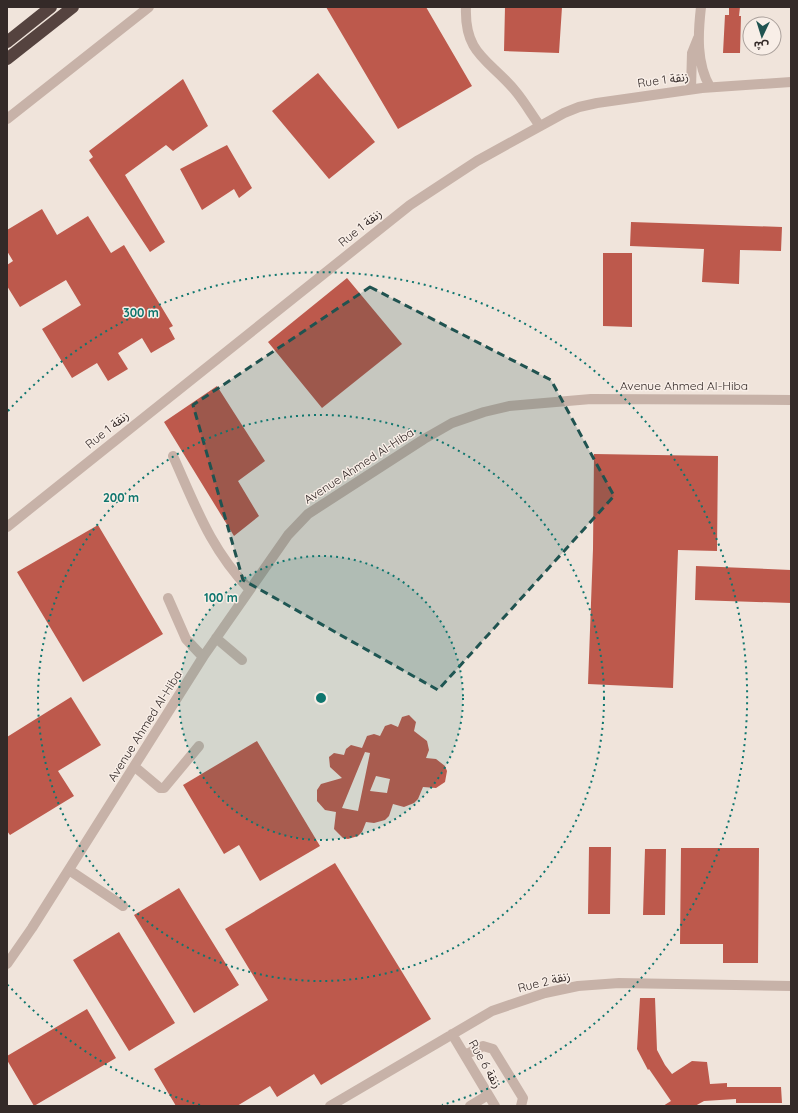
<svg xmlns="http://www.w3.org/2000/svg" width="798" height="1113" font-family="Quicksand,'Noto Sans Arabic',sans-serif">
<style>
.building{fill:#bd594c;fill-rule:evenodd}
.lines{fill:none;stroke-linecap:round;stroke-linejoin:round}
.minor{stroke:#c7b2a8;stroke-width:10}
.highway{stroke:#55433f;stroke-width:12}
.marked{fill:#205350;fill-opacity:0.2;stroke:#205350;stroke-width:3;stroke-dasharray:8 5;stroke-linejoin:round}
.ring{fill:none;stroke:#0f766e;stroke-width:2;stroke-dasharray:2 4}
.labels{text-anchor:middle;stroke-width:3;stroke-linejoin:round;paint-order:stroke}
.street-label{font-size:12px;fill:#342a28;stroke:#f8eee7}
.centre{fill:#0f766e;stroke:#f8eee7;stroke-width:2}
.ring-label{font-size:12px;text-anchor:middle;font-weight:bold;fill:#0f766e;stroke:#f8eee7;stroke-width:3;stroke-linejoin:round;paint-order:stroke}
</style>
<rect width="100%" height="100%" fill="#f0e4db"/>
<path class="building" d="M 326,7 L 426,7 L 472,86 L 398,129 Z
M 505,7 L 562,7 L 559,53 L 504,51 Z
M 729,7 L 740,7 L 739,16 L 741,16 L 740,53 L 723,53 L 725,15 L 729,15 Z
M 318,73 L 375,142 L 329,179 L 272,111 Z
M 183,79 L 208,126 L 173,151 L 166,145 L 125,175 L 165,242 L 150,252 L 89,160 L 93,157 L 89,151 Z
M 227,145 L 252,188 L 239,198 L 234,189 L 202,210 L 180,169 Z
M 42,209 L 57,235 L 88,216 L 111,253 L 124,245 L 173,326 L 169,328 L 175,339 L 151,353 L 142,338 L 118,353 L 128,369 L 108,381 L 97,363 L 72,378 L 42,329 L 81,305 L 66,280 L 20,307 L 7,286 L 7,265 L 13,261 L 7,251 L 7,230 Z
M 631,222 L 782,227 L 781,251 L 740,250 L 739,284 L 702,282 L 704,249 L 630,246 Z
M 603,253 L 632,253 L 632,327 L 603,326 Z
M 347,278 L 402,344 L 322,408 L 268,342 Z
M 217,386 L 265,461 L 238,481 L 259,516 L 234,536 L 164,422 Z
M 594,454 L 718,456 L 717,551 L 678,550 L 673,688 L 588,684 L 593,549 Z
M 98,525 L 163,634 L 83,682 L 17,572 Z
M 696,566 L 791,570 L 791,603 L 695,600 Z
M 71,697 L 101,745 L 58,771 L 74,796 L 10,835 L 7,831 L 7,737 Z
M 409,715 L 416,722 L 414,731 L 427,741 L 429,750 L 426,758 L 436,759 L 445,766 L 447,771 L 445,782 L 436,788 L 423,787 L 418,799 L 414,803 L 404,807 L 393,804 L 389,816 L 385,820 L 374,823 L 366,822 L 362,832 L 358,836 L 348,839 L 343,838 L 334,829 L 336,812 L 325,810 L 317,801 L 317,790 L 321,784 L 342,778 L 330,767 L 329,757 L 334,753 L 344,755 L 346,749 L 351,745 L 362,748 L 367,736 L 374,734 L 380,736 L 385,726 L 391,724 L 398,727 L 402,717 ZM 365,752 L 370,753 L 358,811 L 342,808 ZM 376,776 L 390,779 L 387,793 L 370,791 Z
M 257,741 L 320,846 L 260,881 L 239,845 L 224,854 L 183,785 Z
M 589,847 L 611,847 L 610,914 L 588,914 Z
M 681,848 L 759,848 L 758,963 L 723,963 L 723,944 L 680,944 Z
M 645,849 L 666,849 L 665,915 L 643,915 Z
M 335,863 L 431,1019 L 321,1085 L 314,1074 L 277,1097 L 270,1086 L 237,1106 L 176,1106 L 154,1069 L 268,1000 L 225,929 Z
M 179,888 L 239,985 L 194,1013 L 134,915 Z
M 119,932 L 175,1023 L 129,1051 L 73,960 Z
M 640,998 L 655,998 L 657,1050 L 665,1065 L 672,1074 L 692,1061 L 707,1062 L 710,1084 L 727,1083 L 727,1087 L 781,1087 L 782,1103 L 736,1103 L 736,1099 L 704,1101 L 695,1106 L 663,1106 L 671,1101 L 649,1069 L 648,1070 L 637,1049 Z
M 87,1009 L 116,1058 L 34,1106 L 7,1060 L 7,1056 Z"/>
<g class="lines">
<path class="minor" d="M 466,7 C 464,56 491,60 517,93 C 525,103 532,115 540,126
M 701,7 C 698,33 696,63 710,87
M 691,89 L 692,53 L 698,38
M 7,119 L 149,7
M 173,456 C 196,507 210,548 249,589
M 7,527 L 410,205 L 477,161 L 564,113 L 579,107 L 597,103 L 702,88 L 791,82
M 168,598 L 186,639 L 203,657
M 216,638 L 242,660
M 135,767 L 160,788 L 164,788 L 199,746
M 69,870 L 123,906
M 7,964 L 32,928 L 203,657 L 288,535 L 308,514 L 424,439 L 452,423 L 484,412 L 509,406 L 591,399 L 791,400
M 452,1034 L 495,1106
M 465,1055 L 483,1046 L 493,1049 L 523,1098 L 521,1106
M 330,1106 L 492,1011 L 545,993 L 578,986 L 619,983 L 791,986
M 470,1106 L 488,1095"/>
<path class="highway" d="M 7,42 L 51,7
M 7,59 L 73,7"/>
</g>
<path class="marked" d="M 370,287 L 551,380 L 614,496 L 438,690 L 243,580 L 193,405 Z"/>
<circle cx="321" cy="698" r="142" fill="#0f766e" fill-opacity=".12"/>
<g class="ring">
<circle cx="321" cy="698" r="142"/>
<circle cx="321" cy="698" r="283"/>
<path d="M200 1105A425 425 0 0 1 8 985M8 411A425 425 0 1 1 442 1105"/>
</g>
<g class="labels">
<g class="street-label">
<text transform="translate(663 80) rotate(-8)" y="4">Rue 1 زنقة</text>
<text transform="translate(360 228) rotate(-39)" y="4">Rue 1 زنقة</text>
<text x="684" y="390">Avenue Ahmed Al-Hiba</text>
<text transform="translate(107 430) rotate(-39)" y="4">Rue 1 زنقة</text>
<text transform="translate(359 466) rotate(-33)" y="4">Avenue Ahmed Al-Hiba</text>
<text transform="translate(145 726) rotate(-58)" y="4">Avenue Ahmed Al-Hiba</text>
<text transform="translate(544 982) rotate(-14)" y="4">Rue 2 زنقة</text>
<text transform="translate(485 1064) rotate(60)" y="4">Rue 6 زنقة</text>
</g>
</g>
<circle cx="321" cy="698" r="6" class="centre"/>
<g class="ring-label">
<text x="141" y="317">300 m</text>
<text x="121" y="502">200 m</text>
<text x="221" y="602">100 m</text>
</g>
<rect width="798" height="1113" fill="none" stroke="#342a28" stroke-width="16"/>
<g transform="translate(762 36) rotate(184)"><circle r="19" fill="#f8eee7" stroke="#aaa09b"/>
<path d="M0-3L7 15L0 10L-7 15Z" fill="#205350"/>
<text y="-6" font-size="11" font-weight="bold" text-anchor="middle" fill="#342a28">ش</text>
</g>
</svg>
